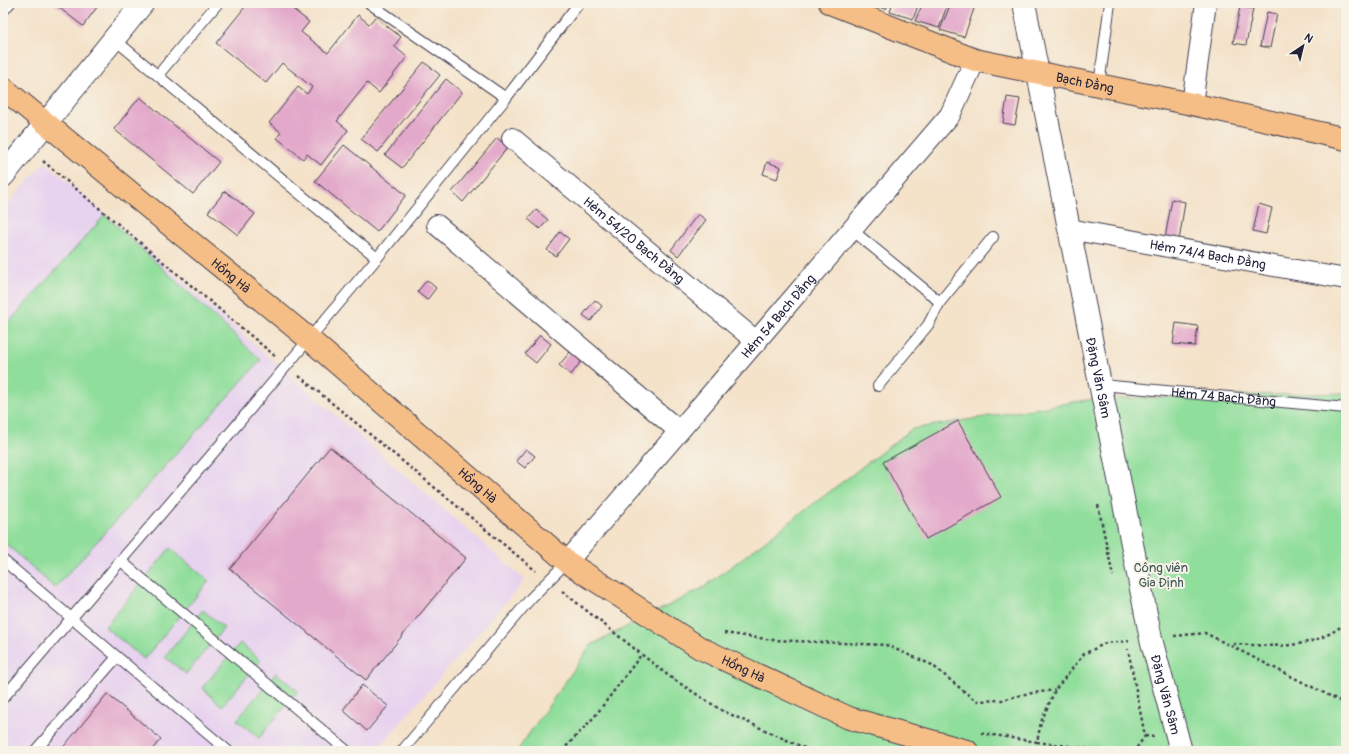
<svg xmlns="http://www.w3.org/2000/svg" width="1349" height="754" font-family="Pangolin,sans-serif">
<style>
.built{fill:#e7d2ef}
.green{fill:#90de9b;stroke:#59806b}
.building{fill:#e3a9ca}
.lines{fill:none;stroke-linecap:round;stroke-linejoin:round}
.service-casing{stroke:#423f50;stroke-width:12}
.minor-casing{stroke:#423f50;stroke-width:22}
.tertiary-casing{stroke:#423f50;stroke-width:24}
.primary-casing{stroke:#423f50;stroke-width:24}
.path{stroke:#423f50;stroke-width:2.5;stroke-dasharray:3 3;stroke-linecap:butt}
.service{stroke:#fff;stroke-width:10}
.minor{stroke:#fff;stroke-width:20}
.tertiary{stroke:#fff;stroke-width:22}
.primary{stroke:#f6be87;stroke-width:22}
.labels{text-anchor:middle;stroke-width:4;stroke-linejoin:round;paint-order:stroke}
.street-label{font-size:13px;fill:#22223b;stroke:#f7f3e8}
.park-label{font-size:13px;fill:#435a58;stroke:#f7f3e8}
</style>
<rect width="100%" height="100%" fill="#f7f3e8"/>
<filter id="ink" filterUnits="userSpaceOnUse"><feTurbulence type="fractalNoise" baseFrequency=".025" numOctaves="2"/><feDisplacementMap in="SourceGraphic" scale="8" xChannelSelector="R" yChannelSelector="G"/><feConvolveMatrix kernelMatrix="1 2 1 2 8 2 1 2 1" color-interpolation-filters="sRGB"/></filter>
<filter id="wash" filterUnits="userSpaceOnUse"><feTurbulence type="fractalNoise" baseFrequency=".012" numOctaves="4" result="noise"/><feDisplacementMap in="SourceGraphic" scale="16" xChannelSelector="R" yChannelSelector="G"/><feGaussianBlur stdDeviation="0.9" result="paint"/><feColorMatrix in="noise" values="0 0 0 0 0 0 0 0 0 0 0 0 0 0 0 0 0 1.4 0 .05"/><feComposite in="paint" operator="in"/></filter>
<g filter="url(#wash)">
<rect width="100%" height="100%" fill="#f4e2c9"/>
<path class="built" d="M 45,162 L 525,580 L 376,751 L 3,751 L 3,210 Z"/>
<path class="green" d="M 105,215 L 261,360 L 55,588 L 3,541 L 3,329 Z
M 1346,393 L 1346,751 L 517,751 L 591,645 L 703,588 L 912,429 L 1093,399 Z
M 170,548 L 209,581 L 144,659 L 105,627 Z
M 203,610 L 224,628 L 186,674 L 165,657 Z
M 240,643 L 261,660 L 222,706 L 202,688 Z
M 276,673 L 298,691 L 259,738 L 237,720 Z"/>
<g id="blocks">
<path class="building" d="M 53,3 L 100,3 L 83,26 Z
M 248,3 L 285,3 L 309,22 L 301,32 L 328,53 L 358,15 L 369,24 L 375,17 L 401,37 L 394,46 L 407,57 L 379,93 L 367,83 L 337,121 L 348,130 L 321,165 L 307,154 L 303,159 L 277,138 L 281,132 L 269,123 L 298,87 L 307,94 L 312,87 L 282,63 L 266,83 L 216,43 Z
M 866,3 L 888,3 L 886,9 Z
M 893,3 L 919,3 L 913,19 L 890,12 Z
M 923,3 L 948,3 L 939,28 L 915,21 Z
M 951,3 L 976,3 L 964,37 L 940,30 Z
M 1240,7 L 1253,9 L 1246,45 L 1233,43 Z
M 1267,12 L 1277,14 L 1270,48 L 1260,46 Z
M 424,62 L 440,75 L 378,152 L 361,139 Z
M 446,79 L 462,92 L 402,168 L 385,155 Z
M 140,97 L 219,162 L 193,194 L 114,129 Z
M 1007,97 L 1020,99 L 1015,125 L 1003,123 Z
M 497,138 L 508,147 L 463,202 L 452,192 Z
M 344,145 L 406,195 L 377,232 L 315,181 Z
M 767,162 L 781,167 L 777,179 L 763,174 Z
M 225,191 L 255,214 L 238,235 L 208,212 Z
M 1172,199 L 1185,202 L 1179,241 L 1165,238 Z
M 1259,204 L 1272,208 L 1266,234 L 1253,231 Z
M 536,210 L 548,220 L 540,229 L 528,219 Z
M 698,214 L 706,220 L 678,256 L 671,250 Z
M 560,232 L 569,239 L 556,256 L 547,250 Z
M 427,280 L 436,288 L 427,300 L 417,292 Z
M 595,300 L 602,306 L 591,321 L 583,315 Z
M 1176,323 L 1198,326 L 1195,346 L 1173,344 Z
M 540,335 L 551,344 L 536,363 L 525,354 Z
M 571,351 L 582,360 L 571,375 L 559,365 Z
M 958,421 L 1001,497 L 926,539 L 883,462 Z
M 330,447 L 466,558 L 366,680 L 230,569 Z
M 526,449 L 535,456 L 525,468 L 516,461 Z
M 362,685 L 388,706 L 367,731 L 343,710 Z
M 107,694 L 161,739 L 151,751 L 60,751 Z"/>
</g>
</g>
<g filter="url(#ink)">
<use href="#blocks" fill-opacity="0" stroke="#423f50" stroke-width="1"/>
<g class="lines">
<defs>
<g id="service">
<path d="M 369,3 L 506,98"/>
<path d="M 3,11 L 10,3"/>
<path d="M 114,39 L 377,258"/>
<path d="M 158,75 L 218,3"/>
<path d="M 1099,85 L 1110,3"/>
<path d="M 852,230 L 940,302 L 993,237"/>
<path id="s1" d="M 1102,385 L 1346,408"/>
<path d="M 878,386 L 928,325 L 940,302"/>
<path d="M 3,560 L 228,751"/>
<path d="M 121,561 L 347,751"/>
<path d="M 3,698 L 220,445 L 377,258 L 506,98 L 579,3"/>
<path d="M 35,751 L 117,657"/>
<path d="M 402,751 L 531,598 L 567,562"/>
</g>
<g id="minor">
<path d="M 1192,104 L 1206,3"/>
<path id="s2" d="M 512,138 L 757,342"/>
<path d="M 437,225 L 679,431"/>
<path id="s3" d="M 1069,229 L 1346,279"/>
<path id="s4" d="M 567,562 L 950,115 L 975,60"/>
</g>
<g id="tertiary">
<path id="s5" d="M 1024,3 L 1151,639 L 1181,751"/>
<path d="M 3,176 L 143,3"/>
</g>
<g id="primary">
<path id="s6" d="M 830,3 L 975,60 L 1192,104 L 1346,139"/>
<path id="s7" d="M 3,88 L 309,339 L 567,562 L 700,648 L 849,718 L 967,751"/>
</g>
</defs>
<use href="#service" class="service-casing"/>
<use href="#minor" class="minor-casing"/>
<use href="#tertiary" class="tertiary-casing"/>
<use href="#primary" class="primary-casing"/>
<path class="path" d="M 43,161 L 275,356
M 299,376 L 536,571
M 1098,505 L 1113,576
M 562,591 L 670,677 L 721,710 L 811,751
M 724,633 L 773,640 L 886,645 L 932,665 L 976,701 L 1002,700 L 1025,694 L 1055,690
M 1174,636 L 1205,633 L 1346,704
M 1233,644 C 1275,646 1310,651 1346,623
M 981,733 L 1037,742 L 1041,722 L 1055,690 L 1084,654 L 1106,643 L 1129,641
M 1145,736 L 1155,737
M 1037,742 L 1107,751
M 562,751 L 595,716 L 641,655
M 1126,751 L 1135,750 L 1145,736 L 1128,649"/>
<use href="#service" class="service"/>
<use href="#minor" class="minor"/>
<use href="#tertiary" class="tertiary"/>
<use href="#primary" class="primary"/>
</g>
</g>
<g class="labels">
<g class="street-label">
<text dy="5" stroke="none"><textPath href="#s6" startOffset="268">Bạch Đằng</textPath></text>
<text dy="5" stroke="none"><textPath href="#s2" startOffset="159">Hẻm 54/20 Bạch Đằng</textPath></text>
<text dy="5" stroke="none"><textPath href="#s3" startOffset="141">Hẻm 74/4 Bạch Đằng</textPath></text>
<text dy="5" stroke="none"><textPath href="#s7" startOffset="295">Hồng Hà</textPath></text>
<text dy="5" stroke="none"><textPath href="#s4" startOffset="324">Hẻm 54 Bạch Đằng</textPath></text>
<text dy="5" stroke="none"><textPath href="#s5" startOffset="382">Đặng Văn Sâm</textPath></text>
<text dy="5" stroke="none"><textPath href="#s1" startOffset="122">Hẻm 74 Bạch Đằng</textPath></text>
<text dy="5" stroke="none"><textPath href="#s7" startOffset="619">Hồng Hà</textPath></text>
<text dy="5" stroke="none"><textPath href="#s7" startOffset="943">Hồng Hà</textPath></text>
<text dy="5" stroke="none"><textPath href="#s5" startOffset="706">Đặng Văn Sâm</textPath></text>
</g>
<g class="park-label">
<text x="1161" y="572">Công viên<tspan x="1161" dy="15">Gia Định</tspan></text>
</g>
</g>
<rect width="1349" height="754" fill="none" stroke="#f7f3e8" stroke-width="16"/>
<g transform="translate(1303 46) rotate(35)" stroke="#f7f3e8" stroke-width="3" paint-order="stroke">
<path d="M0-3L7 15L0 10L-7 15Z" fill="#22223b"/>
<text y="-6" font-size="11" font-weight="bold" text-anchor="middle" fill="#22223b">N</text>
</g>
</svg>
